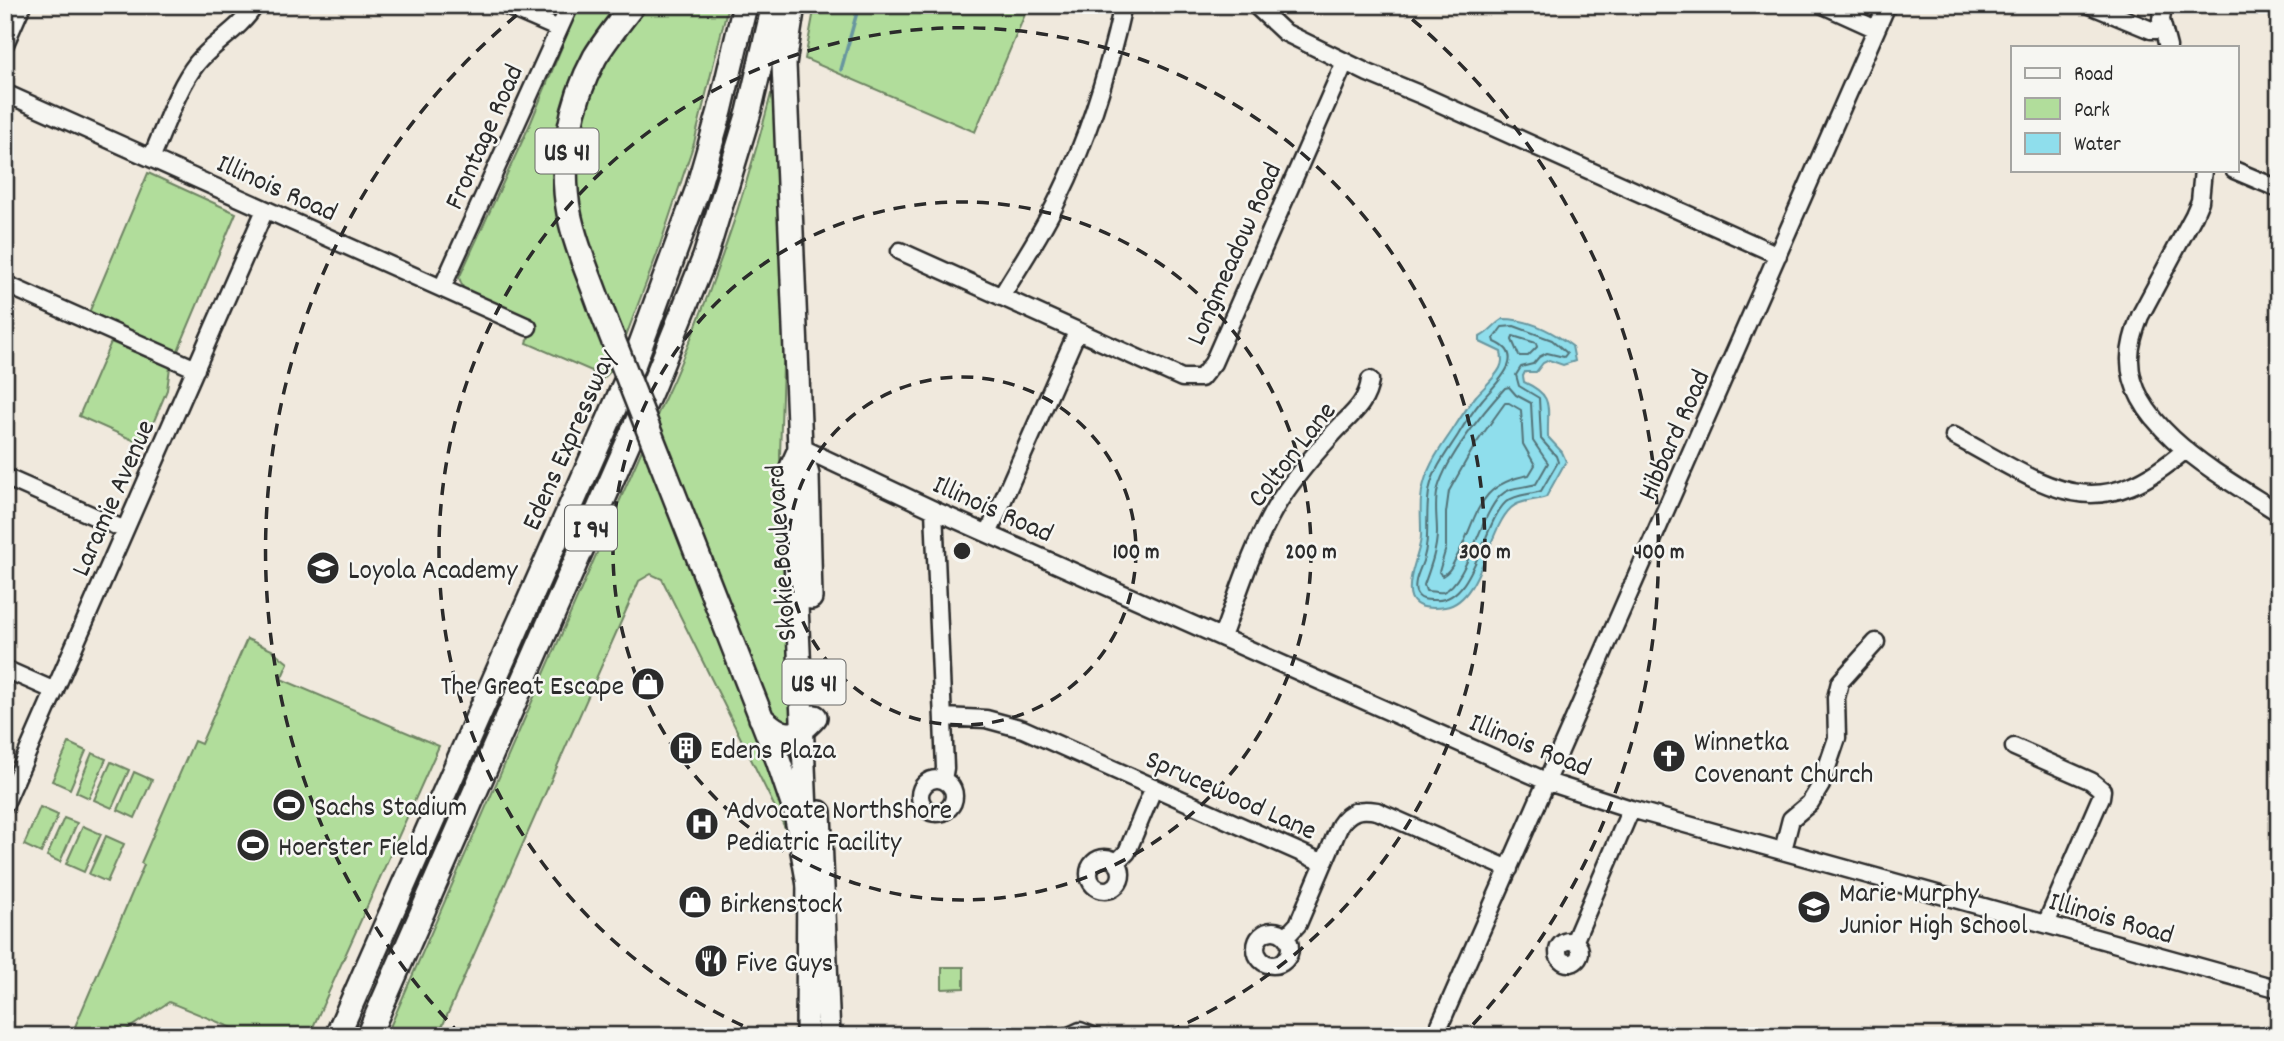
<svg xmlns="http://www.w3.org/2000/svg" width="2284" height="1041" font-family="Dekko,sans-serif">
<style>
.green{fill:#b1dd9b;stroke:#6e8463;stroke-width:2}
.water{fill:#8fdeec;stroke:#67969f;stroke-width:2}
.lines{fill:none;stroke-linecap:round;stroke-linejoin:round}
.shore{stroke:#537378;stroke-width:2}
.stream{stroke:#67969f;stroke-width:3.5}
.minor-casing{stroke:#2b2b2b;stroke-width:21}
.major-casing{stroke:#2b2b2b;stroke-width:26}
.highway-casing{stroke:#2b2b2b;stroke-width:28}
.minor{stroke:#f6f6f2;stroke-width:16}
.major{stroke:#f6f6f2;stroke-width:21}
.highway{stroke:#f6f6f2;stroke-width:23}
.highway-bridge-casing{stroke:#2b2b2b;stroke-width:28;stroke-linecap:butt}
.highway-bridge{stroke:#f6f6f2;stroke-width:23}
.ring{fill:none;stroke:#2b2b2b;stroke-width:3.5;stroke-dasharray:12 9}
.labels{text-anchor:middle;stroke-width:5;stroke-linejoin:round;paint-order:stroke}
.shield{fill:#f6f6f2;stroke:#686867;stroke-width:2}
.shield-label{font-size:26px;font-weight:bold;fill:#2b2b2b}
.street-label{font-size:28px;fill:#2b2b2b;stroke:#f6f6f2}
.poi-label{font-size:28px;fill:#2b2b2b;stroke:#f6f6f2;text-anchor:start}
.centre{fill:#2b2b2b;stroke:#f6f6f2;stroke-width:3.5}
.ring-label{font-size:21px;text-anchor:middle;font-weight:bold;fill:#2b2b2b;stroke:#f6f6f2;stroke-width:5;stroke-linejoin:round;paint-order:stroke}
</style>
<rect width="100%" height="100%" fill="#f0e9dd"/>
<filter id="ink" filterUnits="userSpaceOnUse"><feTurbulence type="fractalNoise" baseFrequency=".0143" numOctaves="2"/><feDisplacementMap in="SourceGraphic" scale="14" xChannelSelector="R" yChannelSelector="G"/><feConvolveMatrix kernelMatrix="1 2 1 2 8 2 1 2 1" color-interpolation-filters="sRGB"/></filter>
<g filter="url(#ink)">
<path class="green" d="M 579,5 L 617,5 L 586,53 L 557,149 L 613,364 L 609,373 L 597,384 L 592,371 L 527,343 L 533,323 L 464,290 L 459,278 L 531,122 Z
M 644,5 L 728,5 L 694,143 L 657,254 L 623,344 C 594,266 562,196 585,112 C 587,102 589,90 594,81 C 607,53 626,30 644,5 Z
M 815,5 L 1029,5 L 975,132 L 805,59 Z
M 771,94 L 778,95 L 784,336 L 780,455 L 786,629 L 793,714 L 790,725 L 775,719 L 654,422 C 704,317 742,207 771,94 Z
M 148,173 L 236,213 L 177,353 L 88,315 Z
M 111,342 L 170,367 L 167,390 L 144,445 L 79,416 Z
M 644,445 L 792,822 L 794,846 L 662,579 L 651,574 L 639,581 L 438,1036 L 386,1036 Z
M 247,639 L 272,650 L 288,663 L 281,679 L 439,746 L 309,1036 L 252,1036 L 169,1002 L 117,1036 L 71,1036 L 144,865 L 141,863 L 194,741 L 201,744 Z
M 69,743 L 86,751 L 70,789 L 52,781 Z
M 92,753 L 106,759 L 89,798 L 76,792 Z
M 111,762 L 129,770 L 112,808 L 94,800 Z
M 134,772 L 152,780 L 135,818 L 118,810 Z
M 40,807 L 58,815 L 41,853 L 24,845 Z
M 64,818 L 77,823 L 60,862 L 47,856 Z
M 83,826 L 101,834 L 84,872 L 66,864 Z
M 106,836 L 124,844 L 107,882 L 89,874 Z
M 942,967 L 964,967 L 964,988 L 942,989 Z"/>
<path class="water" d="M 1503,319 C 1528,319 1552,331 1572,346 L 1575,361 L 1563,365 L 1549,360 L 1543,363 L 1536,372 L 1525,372 L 1523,376 L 1524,382 C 1555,396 1547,407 1548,437 L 1562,452 L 1566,461 L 1546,497 C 1536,501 1519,500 1511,508 C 1488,529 1481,602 1445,607 C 1404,613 1406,591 1415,562 C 1418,551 1422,542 1421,531 C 1421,515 1419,498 1424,483 C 1429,464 1441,447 1452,431 C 1459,420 1467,407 1476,396 C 1484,387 1495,378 1500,368 C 1503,362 1502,358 1501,352 L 1480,342 L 1480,337 C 1491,331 1494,324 1503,319 Z"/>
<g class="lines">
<path class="shore" d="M 1514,326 L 1552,340 L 1567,353 L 1564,357 L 1547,353 L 1539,357 L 1533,364 L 1521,367 L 1516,375 L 1519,386 L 1539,398 L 1541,439 L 1556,456 L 1558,462 L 1541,491 C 1530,495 1516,494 1506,502 C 1482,524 1475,604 1434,600 C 1427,600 1419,600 1416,592 C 1413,582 1420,570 1423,561 C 1431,536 1424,512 1430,487 C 1434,469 1448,451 1458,435 C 1465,423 1473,411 1482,400 C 1495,384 1529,356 1495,342 L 1494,338 L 1502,327 Z
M 1513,336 L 1536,343 L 1537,347 L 1528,356 L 1519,356 L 1512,340 Z
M 1509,387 L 1516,395 L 1531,403 L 1533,441 L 1548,463 L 1536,484 C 1523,488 1510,486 1500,496 C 1480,516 1467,583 1443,592 C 1438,593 1431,591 1426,591 L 1424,585 C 1430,568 1437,550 1437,532 C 1437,517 1434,503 1438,488 C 1447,457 1483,412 1505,388 Z
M 1505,403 L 1509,403 L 1521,410 L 1523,444 L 1535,465 L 1529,475 C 1473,485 1479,519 1455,560 C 1452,567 1448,573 1442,576 L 1439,572 L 1446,548 L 1446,513 L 1449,491 L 1475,445 Z"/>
<path class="stream" d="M 841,70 L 859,5"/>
<defs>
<path id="minor" d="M 504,5 L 559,29
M 1255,5 L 1284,32 L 1368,73 L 1419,94 L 1778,255
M 1823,5 L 1876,29
M 2090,5 L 2151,30 L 2162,30
M 2163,5 L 2161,20 L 2168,47
M 5,44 L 22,5
M 5,93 L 528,327
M 151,158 C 165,128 177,88 197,63 C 214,42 240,30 255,5
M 2203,170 L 2200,201 L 2194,215 L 2140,316 C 2135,329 2130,343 2130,358 C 2128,428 2229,480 2279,513
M 2234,170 L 2279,189
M 900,251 L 1182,378 L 1201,378 L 1213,363 L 1345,62
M 5,284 L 196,369
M 442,288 L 570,5
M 1001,297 C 1020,265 1042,233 1058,199 C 1089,137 1108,73 1123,5
M 1954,436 C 2045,484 2093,531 2185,450
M 800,447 L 934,510 L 1548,782 L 1631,809 L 2279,989
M 5,477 L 125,530
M 934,510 L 945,768 L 943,780
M 988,534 L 1077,332
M 1222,637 C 1238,594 1252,548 1275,508 C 1290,482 1311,458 1331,436 C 1347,417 1367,406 1370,380
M 5,669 L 55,691
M 943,717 L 986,719 L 1023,729 L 1324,863
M 2014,747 L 2091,781 L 2102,790 L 2101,797 L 2046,924
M920 796a17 17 0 1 1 34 0a17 17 0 1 1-34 0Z
M 5,804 L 265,210
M 1783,850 L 1791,819 L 1810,803 L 1821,785 L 1837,738 L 1836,698 L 1840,682 L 1876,642
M1089 874a16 16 0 1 1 32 0a16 16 0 1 1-32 0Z
M 1117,862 L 1127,852 L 1154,787
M1256 948a17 17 0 1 1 34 0a17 17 0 1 1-34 0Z
M 1286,937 L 1298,924 L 1340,825 C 1350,810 1360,808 1377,811 L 1509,869
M1558 952a11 11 0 1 1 22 0a11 11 0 1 1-22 0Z
M 1574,942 L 1631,809
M 1069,1036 L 1080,1031 L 1093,1036
M 1435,1036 L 1887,5"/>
<path id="major" d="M 800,447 L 791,467 L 807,835
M 800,447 L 808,475 L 811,598
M 820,812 L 829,1036
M 807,1036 L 808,867"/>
<path id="highway" d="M 793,5 L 784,64 L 800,447
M 601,309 C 590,277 575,245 569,213 C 559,161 570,103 595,57 C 606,39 620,22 633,5
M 662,464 L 778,760 L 796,813 L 809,885
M 761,718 C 783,738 794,741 815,717
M 337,1036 L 634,363 L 697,191 L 720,111 L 745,5
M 368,1036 L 652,388 L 705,257 L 749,112 L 774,5"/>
</defs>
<use href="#minor" class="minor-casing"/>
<use href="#major" class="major-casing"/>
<use href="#highway" class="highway-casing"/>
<use href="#minor" class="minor"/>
<use href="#major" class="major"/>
<use href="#highway" class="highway"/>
<defs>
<path id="highway-bridge" d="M 601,309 L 662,464"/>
</defs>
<use href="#highway-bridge" class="highway-bridge-casing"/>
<use href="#highway-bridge" class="highway-bridge"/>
</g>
</g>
<g class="ring">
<circle cx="962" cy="551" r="174"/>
<circle cx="962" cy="551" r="349"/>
<path d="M762 1034A523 523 0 1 1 1162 1034"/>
<path d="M461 1035A697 697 0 0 1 528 6M1396 6A697 697 0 0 1 1463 1035"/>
</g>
<defs>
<symbol id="school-disc" viewBox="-11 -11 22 22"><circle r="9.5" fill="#2b2b2b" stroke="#f6f6f2"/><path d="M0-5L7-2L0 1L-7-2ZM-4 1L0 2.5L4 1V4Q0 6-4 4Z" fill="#fff"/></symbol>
<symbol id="shop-disc" viewBox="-11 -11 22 22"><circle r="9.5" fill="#2b2b2b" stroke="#f6f6f2"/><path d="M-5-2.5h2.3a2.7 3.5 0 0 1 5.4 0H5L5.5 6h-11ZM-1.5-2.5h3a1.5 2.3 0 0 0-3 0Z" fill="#fff"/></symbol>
<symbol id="building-disc" viewBox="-11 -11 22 22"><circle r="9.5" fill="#2b2b2b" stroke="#f6f6f2"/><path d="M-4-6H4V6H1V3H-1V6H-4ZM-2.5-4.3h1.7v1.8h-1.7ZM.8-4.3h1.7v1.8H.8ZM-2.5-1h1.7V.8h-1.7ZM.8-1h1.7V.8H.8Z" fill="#fff"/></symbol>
<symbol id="church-disc" viewBox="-11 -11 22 22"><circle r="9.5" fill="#2b2b2b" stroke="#f6f6f2"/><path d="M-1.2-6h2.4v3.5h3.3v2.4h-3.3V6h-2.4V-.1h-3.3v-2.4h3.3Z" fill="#fff"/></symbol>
<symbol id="stadium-disc" viewBox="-11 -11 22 22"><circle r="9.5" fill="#2b2b2b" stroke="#f6f6f2"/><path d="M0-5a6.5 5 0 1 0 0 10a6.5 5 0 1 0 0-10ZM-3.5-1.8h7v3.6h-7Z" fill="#fff"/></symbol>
<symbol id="hospital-disc" viewBox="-11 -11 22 22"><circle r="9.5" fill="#2b2b2b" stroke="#f6f6f2"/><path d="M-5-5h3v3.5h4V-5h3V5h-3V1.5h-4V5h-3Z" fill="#fff"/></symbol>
<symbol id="restaurant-disc" viewBox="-11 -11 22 22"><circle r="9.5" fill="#2b2b2b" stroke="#f6f6f2"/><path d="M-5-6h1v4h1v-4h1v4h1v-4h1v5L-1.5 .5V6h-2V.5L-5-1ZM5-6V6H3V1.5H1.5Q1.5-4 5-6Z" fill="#fff"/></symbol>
</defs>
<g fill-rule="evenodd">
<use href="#school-disc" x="304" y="549" width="38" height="38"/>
<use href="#shop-disc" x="629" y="665" width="38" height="38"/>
<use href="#building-disc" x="667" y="729" width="38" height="38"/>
<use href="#church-disc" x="1650" y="737" width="38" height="38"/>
<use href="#stadium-disc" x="270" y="786" width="38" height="38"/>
<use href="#hospital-disc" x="683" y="805" width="38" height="38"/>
<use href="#stadium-disc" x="234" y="826" width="38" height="38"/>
<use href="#shop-disc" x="676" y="883" width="38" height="38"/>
<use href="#school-disc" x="1795" y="888" width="38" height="38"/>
<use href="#restaurant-disc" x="692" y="942" width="38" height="38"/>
</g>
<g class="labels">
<g class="shield">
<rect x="535.5" y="128.5" width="63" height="45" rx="5"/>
<rect x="565" y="505.5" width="52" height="45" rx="5"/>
<rect x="782.5" y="659.5" width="63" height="45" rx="5"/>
</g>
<g class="shield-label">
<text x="567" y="160">US 41</text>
<text x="591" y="537">I 94</text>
<text x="814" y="691">US 41</text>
</g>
<g class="street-label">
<text transform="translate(482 136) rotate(-66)" y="10">Frontage Road</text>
<text transform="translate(278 186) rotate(24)" y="10">Illinois Road</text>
<text transform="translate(1232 253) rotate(-66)" y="10">Longmeadow Road</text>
<text transform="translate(1672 434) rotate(-66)" y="10">Hibbard Road</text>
<text transform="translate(567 439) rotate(-66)" y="10">Edens Expressway</text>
<text transform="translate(1290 453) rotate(-52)" y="10">Colton Lane</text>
<text transform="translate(111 497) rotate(-66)" y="10">Laramie Avenue</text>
<text transform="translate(994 507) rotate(24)" y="10">Illinois Road</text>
<text transform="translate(779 553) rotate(-94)" y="10">Skokie Boulevard</text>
<text transform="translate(1531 743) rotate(22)" y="10">Illinois Road</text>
<text transform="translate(1232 793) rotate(24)" y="10">Sprucewood Lane</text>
<text transform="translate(2112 916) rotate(16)" y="10">Illinois Road</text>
</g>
<g class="poi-label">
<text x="348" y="578">Loyola Academy</text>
<text x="624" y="694" text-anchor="end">The Great Escape</text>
<text x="1694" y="750">Winnetka<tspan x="1694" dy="32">Covenant Church</tspan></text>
<text x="710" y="758">Edens Plaza</text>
<text x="314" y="815">Sachs Stadium</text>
<text x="726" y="818">Advocate NorthShore<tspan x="726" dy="32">Pediatric Facility</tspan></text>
<text x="278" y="855">Hoerster Field</text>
<text x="1839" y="901">Marie Murphy<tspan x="1839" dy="32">Junior High School</tspan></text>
<text x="720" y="912">Birkenstock</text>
<text x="736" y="971">Five Guys</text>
</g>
</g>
<circle cx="962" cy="551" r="10" class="centre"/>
<g class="ring-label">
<text x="1136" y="558">100 m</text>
<text x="1311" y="558">200 m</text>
<text x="1485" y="558">300 m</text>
<text x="1659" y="558">400 m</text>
</g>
<rect width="2284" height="1041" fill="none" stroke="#f6f6f2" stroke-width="28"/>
<rect x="14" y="14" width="2256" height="1013" fill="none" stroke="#2b2b2b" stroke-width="2.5" filter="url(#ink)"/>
<rect x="2011" y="46" width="228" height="126" fill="#f6f6f2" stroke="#a5a5a2" stroke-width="2"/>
<rect x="2025" y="68" width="35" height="10" fill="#f6f6f2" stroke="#a5a5a2" stroke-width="2"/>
<text x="2074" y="80" font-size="21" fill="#2b2b2b">Road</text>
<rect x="2025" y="98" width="35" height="21" fill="#b1dd9b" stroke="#a5a5a2" stroke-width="2"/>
<text x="2074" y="116" font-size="21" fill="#2b2b2b">Park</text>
<rect x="2025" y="133" width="35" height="21" fill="#8fdeec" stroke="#a5a5a2" stroke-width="2"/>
<text x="2074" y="150" font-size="21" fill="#2b2b2b">Water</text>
</svg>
